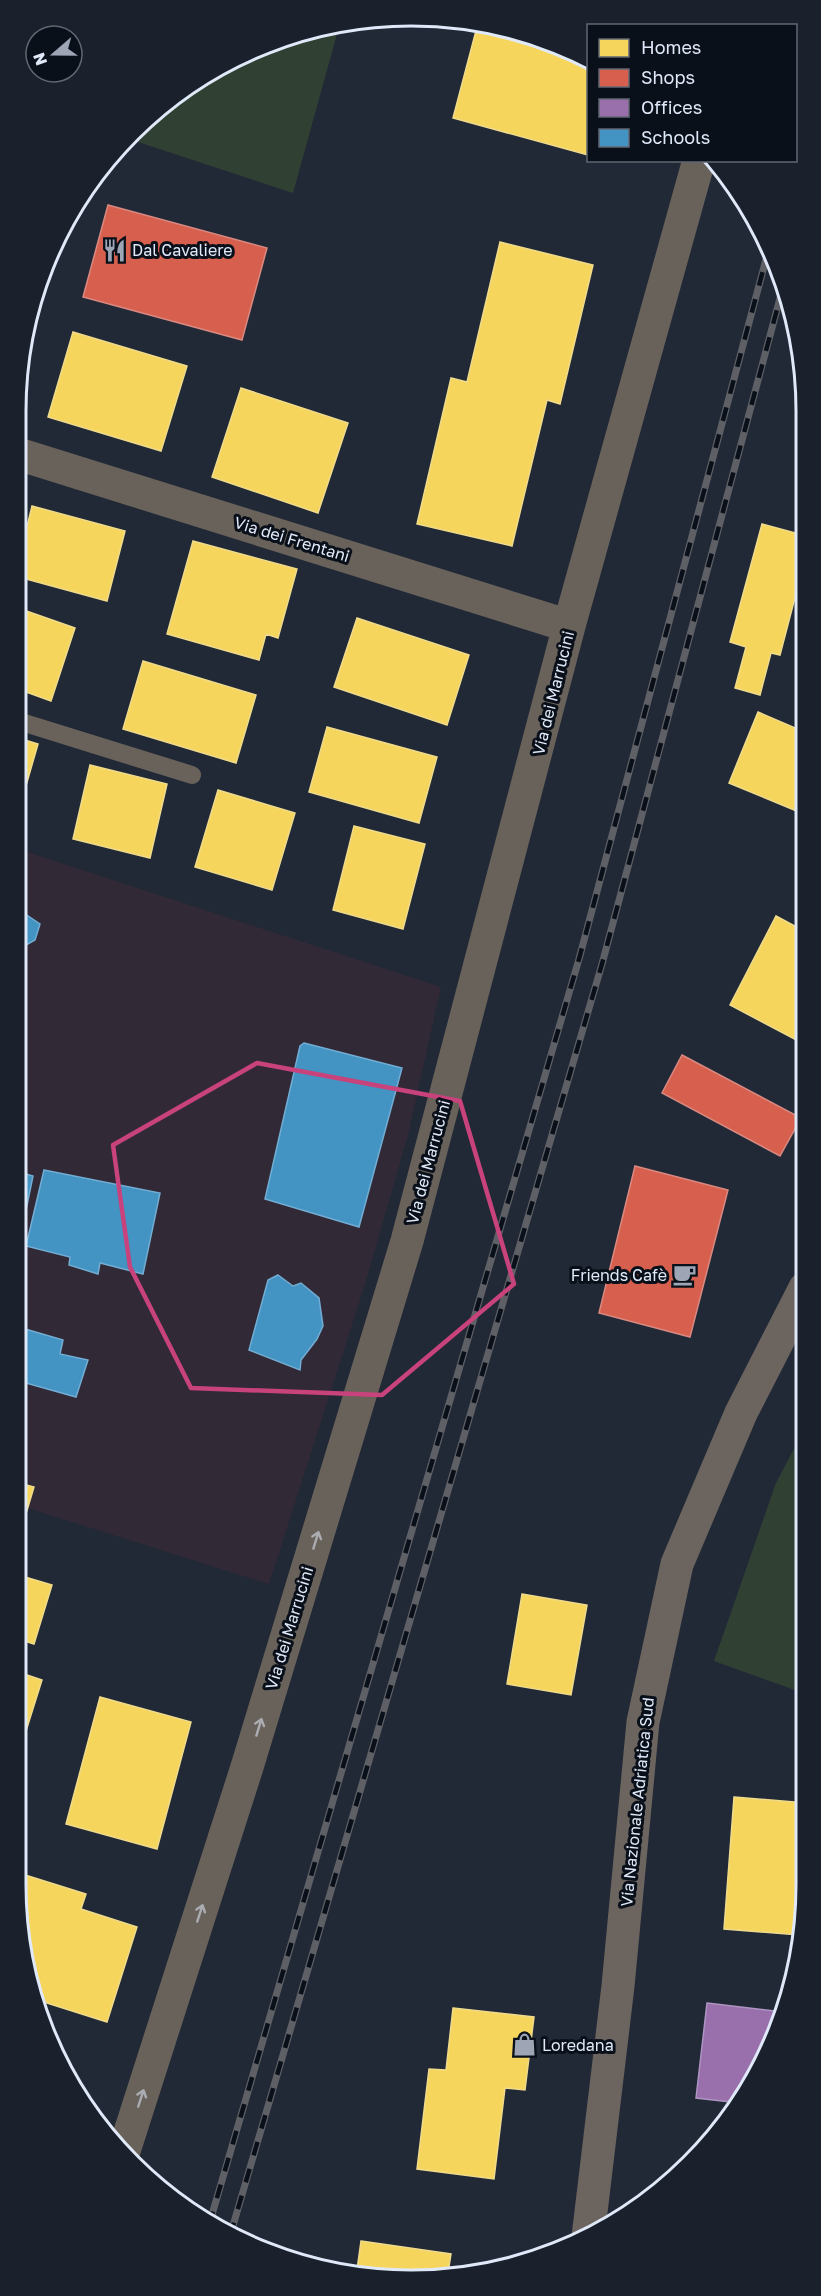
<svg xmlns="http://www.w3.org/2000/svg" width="821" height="2296" font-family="'Golos Text',sans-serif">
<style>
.education{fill:#322937}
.green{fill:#304133}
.homes{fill:#f6d55c;stroke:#efdb8b;stroke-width:1.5}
.shops{fill:#d6604d;stroke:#d98981;stroke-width:1.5}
.offices{fill:#9970ab;stroke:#ae94c2;stroke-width:1.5}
.schools{fill:#4393c3;stroke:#72add3;stroke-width:1.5}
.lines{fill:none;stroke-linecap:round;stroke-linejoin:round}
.service{stroke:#69625b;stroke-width:18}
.minor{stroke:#69625b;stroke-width:33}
.secondary{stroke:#6b645f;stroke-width:33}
.rail-casing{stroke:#5e6065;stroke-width:7}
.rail{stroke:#0a101a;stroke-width:4.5;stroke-dasharray:14;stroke-linecap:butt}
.oneway{stroke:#aaacb2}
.marked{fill:none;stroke:#c8427b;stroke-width:4.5;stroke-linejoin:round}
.labels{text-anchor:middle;stroke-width:6;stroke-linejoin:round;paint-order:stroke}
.poi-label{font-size:16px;fill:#e0e9f9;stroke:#0a101a;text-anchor:start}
.street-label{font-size:16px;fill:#e0e9f9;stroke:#0a101a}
.rim{fill:none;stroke:#e0e9f9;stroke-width:3}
</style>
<rect width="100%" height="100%" fill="#222936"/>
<path class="education" d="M 15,848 L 441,987 L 408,1135 L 365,1284 L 269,1584 L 15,1504 Z"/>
<path class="green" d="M 340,23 L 293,193 L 126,138 L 150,113 L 213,68 L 284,36 Z
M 805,1428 L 806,1694 L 714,1661 L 776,1483 Z"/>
<path class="homes" d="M 478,23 L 513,29 L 588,63 L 588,155 L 453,118 Z
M 500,242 L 593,265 L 560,404 L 547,400 L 512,546 L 417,524 L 451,378 L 467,382 Z
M 73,332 L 187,366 L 161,451 L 48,417 Z
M 241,388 L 348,423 L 318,513 L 212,477 Z
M 32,506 L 125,531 L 107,601 L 15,576 Z
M 762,524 L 803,535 L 803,567 L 780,655 L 771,653 L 760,695 L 735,688 L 746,647 L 730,642 Z
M 193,541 L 297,569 L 278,638 L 266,634 L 259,660 L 167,634 Z
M 15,607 L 75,628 L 51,701 L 15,688 Z
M 357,618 L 469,655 L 447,725 L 334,687 Z
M 143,661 L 256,695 L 236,763 L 123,729 Z
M 758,712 L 802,731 L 803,728 L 804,814 L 729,783 Z
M 327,727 L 437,757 L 419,823 L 309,792 Z
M 15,737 L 38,744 L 17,817 L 15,816 Z
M 90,765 L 167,784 L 150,858 L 73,839 Z
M 218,790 L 295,813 L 272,890 L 195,867 Z
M 354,826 L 425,844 L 403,929 L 333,910 Z
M 776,916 L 804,931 L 804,1044 L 730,1005 Z
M 15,1482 L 34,1487 L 16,1547 L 15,1547 Z
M 15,1574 L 52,1585 L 34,1644 L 15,1638 Z
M 522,1594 L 587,1605 L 571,1695 L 507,1684 Z
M 15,1671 L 42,1680 L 15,1766 Z
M 100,1697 L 191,1722 L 157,1849 L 66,1824 Z
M 734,1797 L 806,1803 L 806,1886 L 799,1935 L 724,1929 Z
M 22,1874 L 86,1894 L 81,1909 L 137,1927 L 107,2022 L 34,1999 L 16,1893 Z
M 453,2008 L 534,2017 L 525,2090 L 505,2088 L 494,2179 L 417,2169 L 429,2069 L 446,2070 Z
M 361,2241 L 451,2254 L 448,2273 L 459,2274 L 356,2277 Z"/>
<path class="shops" d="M 108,205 L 267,248 L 242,340 L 83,297 Z
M 682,1055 L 801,1118 L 780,1156 L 662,1093 Z
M 635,1166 L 728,1190 L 690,1337 L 599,1313 Z"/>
<path class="offices" d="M 707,2003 L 783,2012 L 765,2061 L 739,2103 L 696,2098 Z"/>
<path class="schools" d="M 15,907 L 40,924 L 35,940 L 19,949 L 15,949 Z
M 304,1043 L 402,1068 L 359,1227 L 265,1199 L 300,1046 Z
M 44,1170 L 160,1193 L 143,1274 L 100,1263 L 98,1274 L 69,1265 L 70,1257 L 26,1246 Z
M 15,1171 L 33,1176 L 15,1264 Z
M 278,1275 L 293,1286 L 301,1283 L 319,1298 L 323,1326 L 317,1339 L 301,1360 L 300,1370 L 249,1350 L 268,1280 Z
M 15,1326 L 63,1340 L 60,1354 L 88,1360 L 76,1397 L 15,1380 Z"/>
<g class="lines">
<path class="service" d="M 15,720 L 192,775"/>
<path class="minor" d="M 15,453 L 569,626
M 123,2154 L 247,1767 L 407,1241 L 569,626 L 699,160"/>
<path class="secondary" d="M 588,2237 L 618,1986 L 643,1722 L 677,1564 L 741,1413 L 805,1288"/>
<defs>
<path id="rail" d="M 209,2225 L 579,959 L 769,248
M 230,2236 L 602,964 L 783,287"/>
</defs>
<use href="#rail" class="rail-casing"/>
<use href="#rail" class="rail"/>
</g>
<defs><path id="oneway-shaft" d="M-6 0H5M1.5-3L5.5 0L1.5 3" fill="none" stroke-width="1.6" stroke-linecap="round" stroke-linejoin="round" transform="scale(1.5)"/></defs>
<g class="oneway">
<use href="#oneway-shaft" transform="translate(316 1540) rotate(-73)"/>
<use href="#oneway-shaft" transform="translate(259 1727) rotate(-73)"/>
<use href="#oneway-shaft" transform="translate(200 1913) rotate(-72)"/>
<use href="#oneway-shaft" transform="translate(141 2098) rotate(-72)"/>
</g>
<path class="marked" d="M 257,1063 L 460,1101 L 514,1284 L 382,1395 L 191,1388 L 130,1267 L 113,1145 Z"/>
<defs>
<symbol id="restaurant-bare" viewBox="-9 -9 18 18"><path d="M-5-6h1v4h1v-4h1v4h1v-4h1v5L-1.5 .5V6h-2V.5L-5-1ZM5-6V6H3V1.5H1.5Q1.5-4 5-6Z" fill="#9ea6b5" stroke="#0a101a" stroke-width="2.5" paint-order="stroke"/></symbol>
<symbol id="cafe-bare" viewBox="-9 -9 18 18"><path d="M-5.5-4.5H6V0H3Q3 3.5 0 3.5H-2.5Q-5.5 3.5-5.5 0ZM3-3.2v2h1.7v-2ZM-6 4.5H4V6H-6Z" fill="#9ea6b5" stroke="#0a101a" stroke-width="2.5" paint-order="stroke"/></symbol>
<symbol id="shop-bare" viewBox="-9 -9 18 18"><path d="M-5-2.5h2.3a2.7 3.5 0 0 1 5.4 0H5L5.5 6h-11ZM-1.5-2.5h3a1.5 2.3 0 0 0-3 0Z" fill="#9ea6b5" stroke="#0a101a" stroke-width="2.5" paint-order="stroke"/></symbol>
</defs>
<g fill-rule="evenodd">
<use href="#restaurant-bare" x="98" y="234" width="33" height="33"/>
<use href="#cafe-bare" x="668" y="1258" width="33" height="33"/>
<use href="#shop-bare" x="508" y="2028" width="33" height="33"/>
</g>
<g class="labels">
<g class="poi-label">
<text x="132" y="256">Dal Cavaliere</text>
<text x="667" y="1281" text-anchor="end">Friends Cafè</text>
<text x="542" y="2051">Loredana</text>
</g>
<g class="street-label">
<text transform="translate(292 539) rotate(17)" y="6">Via dei Frentani</text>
<text transform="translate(553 693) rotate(-76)" y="6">Via dei Marrucini</text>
<text transform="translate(428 1162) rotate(-75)" y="6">Via dei Marrucini</text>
<text transform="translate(289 1628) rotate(-73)" y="6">Via dei Marrucini</text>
<text transform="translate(637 1802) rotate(-84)" y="6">Via Nazionale Adriatica Sud</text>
</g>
</g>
<path d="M0 0H821V2296H0ZM411 26H411A385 385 0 0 1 796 411V1885A385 385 0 0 1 411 2270H411A385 385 0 0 1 26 1885V411A385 385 0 0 1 411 26Z" fill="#1b212c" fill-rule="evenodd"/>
<path class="rim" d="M411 26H411A385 385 0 0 1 796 411V1885A385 385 0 0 1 411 2270H411A385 385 0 0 1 26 1885V411A385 385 0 0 1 411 26Z"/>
<rect x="587" y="24" width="210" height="138" fill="#0a101a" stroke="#606773" stroke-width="1.5"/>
<rect x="599" y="39" width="30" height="18" fill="#f6d55c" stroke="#606773" stroke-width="1.5"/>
<text x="641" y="54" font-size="18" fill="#e0e9f9">Homes</text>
<rect x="599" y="69" width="30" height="18" fill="#d6604d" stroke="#606773" stroke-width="1.5"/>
<text x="641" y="84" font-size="18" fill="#e0e9f9">Shops</text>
<rect x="599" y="99" width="30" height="18" fill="#9970ab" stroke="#606773" stroke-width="1.5"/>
<text x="641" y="114" font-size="18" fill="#e0e9f9">Offices</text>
<rect x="599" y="129" width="30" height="18" fill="#4393c3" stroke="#606773" stroke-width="1.5"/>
<text x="641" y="144" font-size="18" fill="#e0e9f9">Schools</text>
<g transform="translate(54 54) rotate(250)"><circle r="28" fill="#0a101a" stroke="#606773" stroke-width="1.5"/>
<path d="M0-4.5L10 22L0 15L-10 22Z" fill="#9ea6b5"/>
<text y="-9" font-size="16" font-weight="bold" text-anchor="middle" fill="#e0e9f9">N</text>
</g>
</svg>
